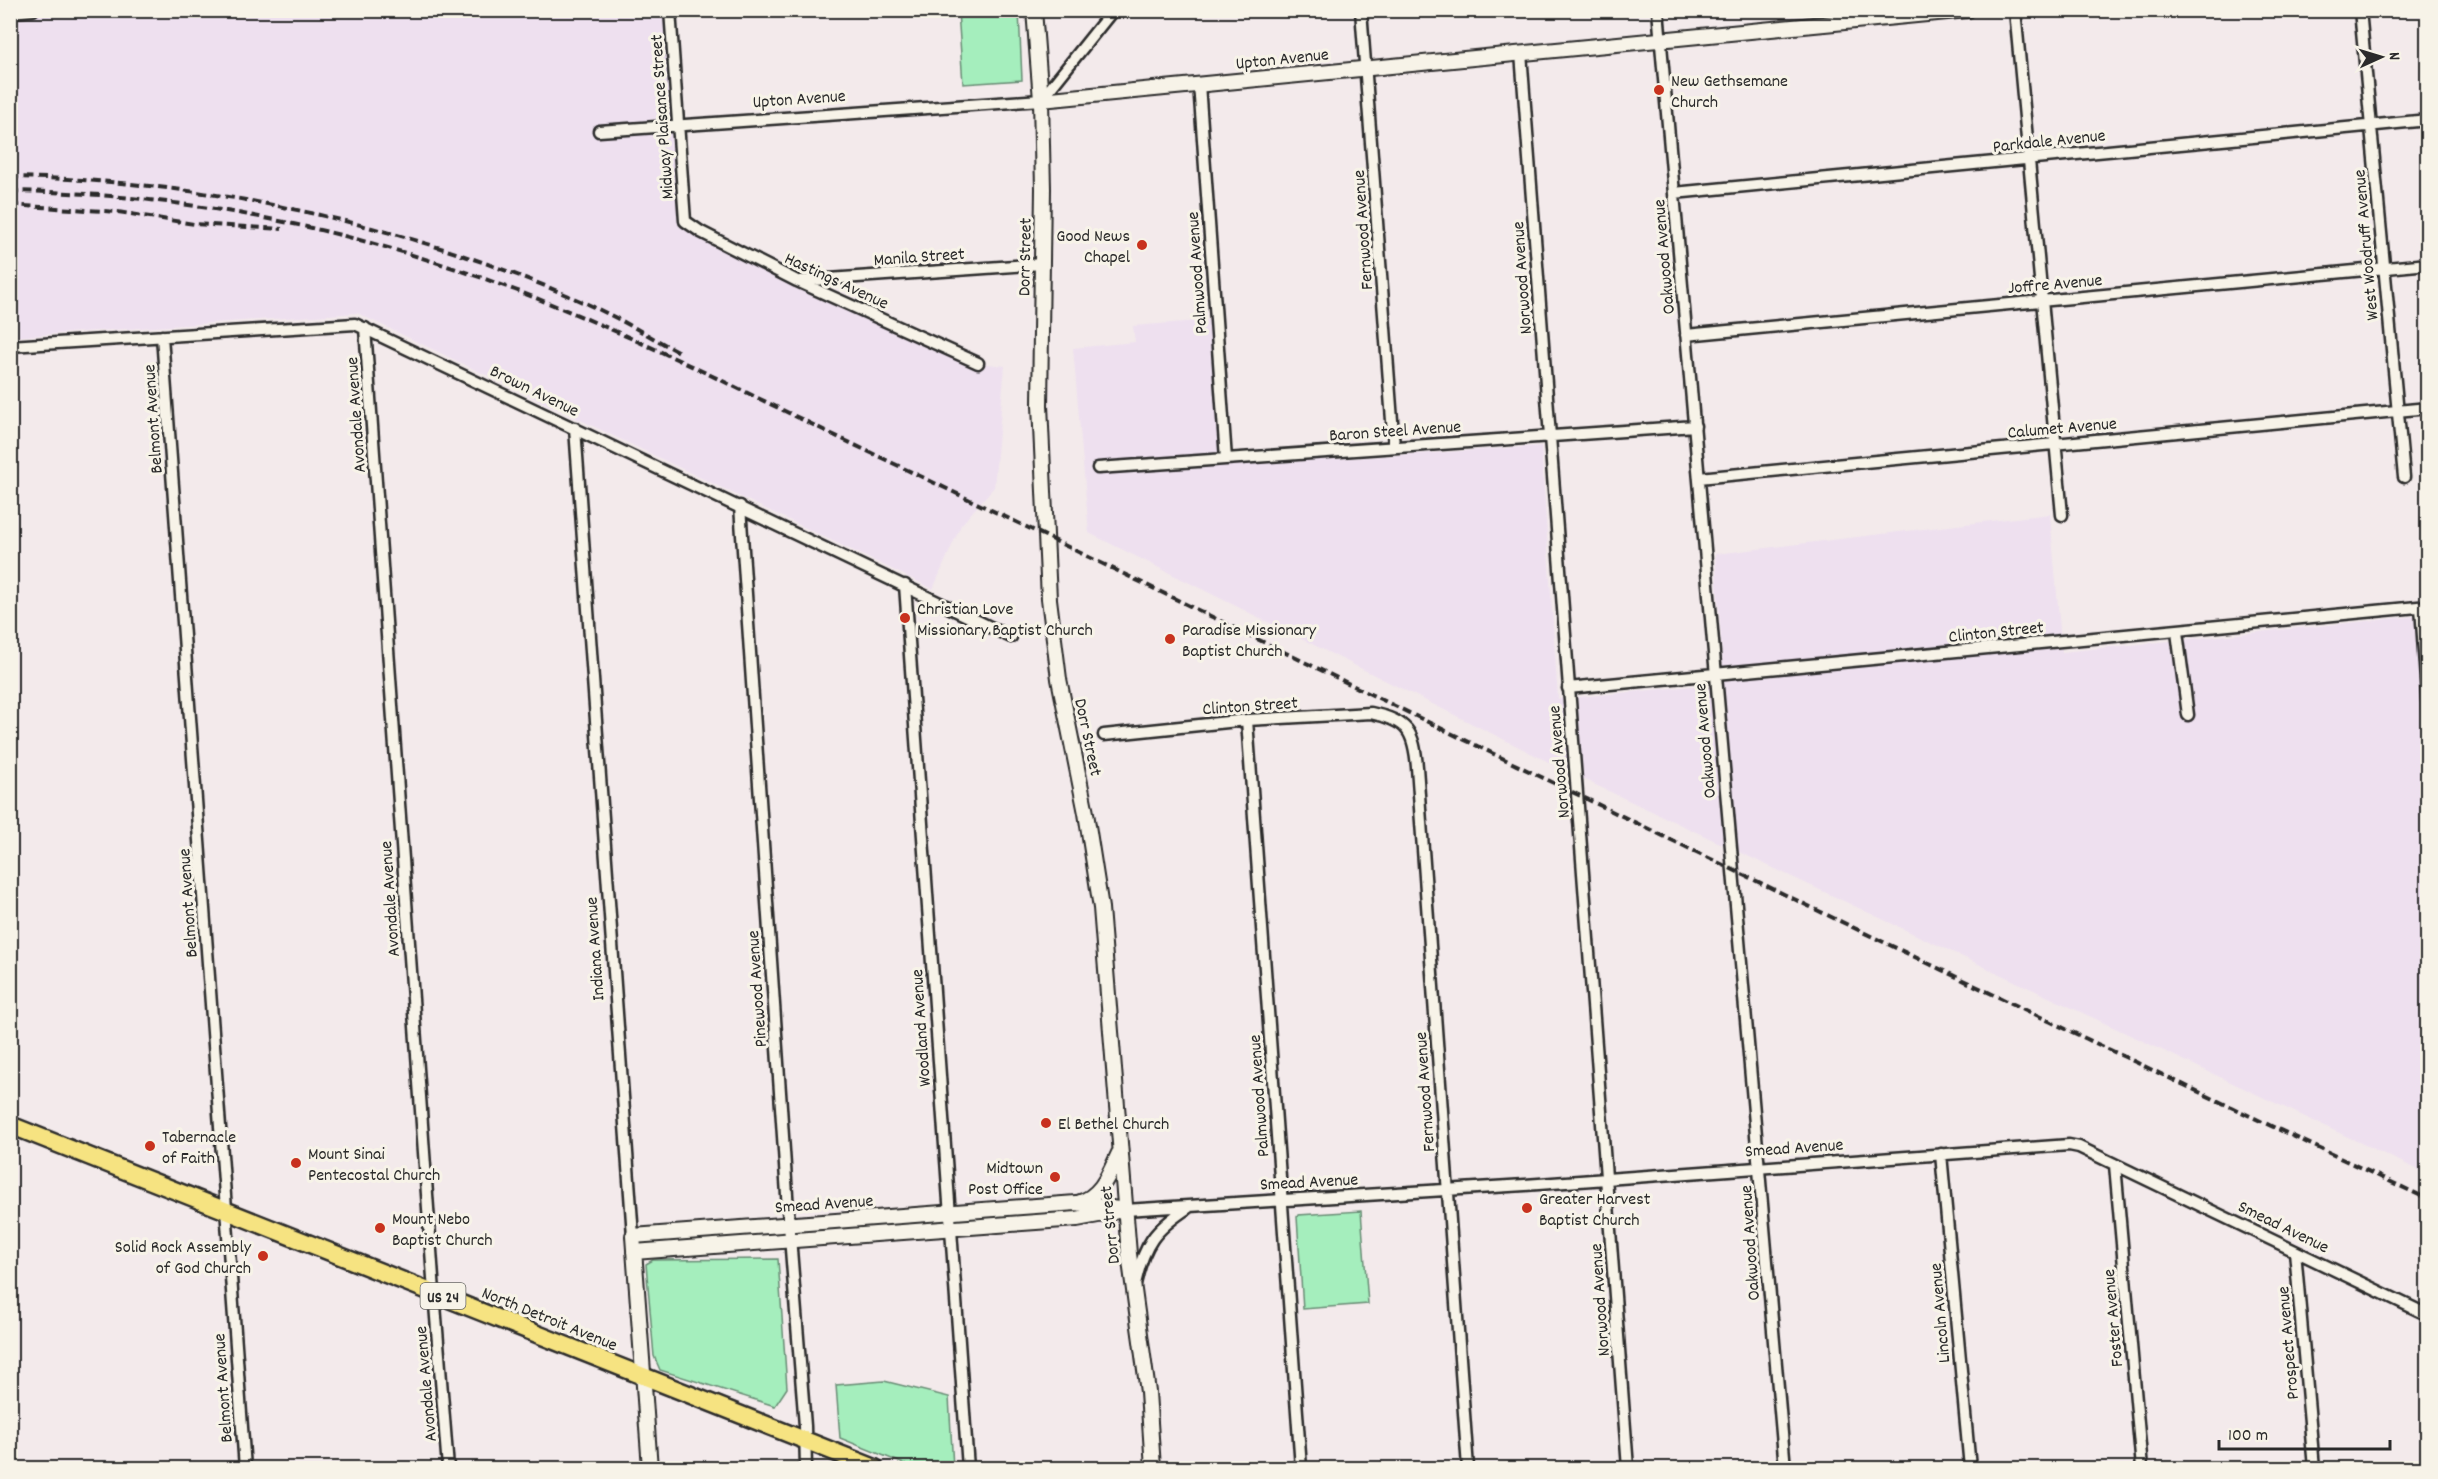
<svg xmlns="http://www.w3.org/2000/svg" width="2438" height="1479" font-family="Dekko,sans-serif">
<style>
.built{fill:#eee0ef}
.green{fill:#a5eebd;stroke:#688c74;stroke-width:1.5}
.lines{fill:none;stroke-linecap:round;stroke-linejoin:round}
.street-casing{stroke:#2b2b2b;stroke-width:15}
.secondary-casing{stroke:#2b2b2b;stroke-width:18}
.primary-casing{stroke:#2b2b2b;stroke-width:21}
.street{stroke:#f7f3e8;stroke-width:10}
.secondary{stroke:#f7f3e8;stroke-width:14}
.primary{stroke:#f6e381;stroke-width:16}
.rail{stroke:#2b2b2b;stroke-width:4;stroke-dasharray:9 4.5;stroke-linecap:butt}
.poi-dot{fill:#c8321e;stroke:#f7f3e8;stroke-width:2}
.labels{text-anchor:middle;stroke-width:6;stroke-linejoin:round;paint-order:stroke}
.shield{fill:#f7f3e8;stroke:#686764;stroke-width:1.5}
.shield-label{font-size:16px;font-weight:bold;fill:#2b2b2b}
.street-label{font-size:18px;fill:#2b2b2b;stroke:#f7f3e8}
.poi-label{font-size:18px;fill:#2b2b2b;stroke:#f7f3e8;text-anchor:start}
</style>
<rect width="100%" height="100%" fill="#f3eaeb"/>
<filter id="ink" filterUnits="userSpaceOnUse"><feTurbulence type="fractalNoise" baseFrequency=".0167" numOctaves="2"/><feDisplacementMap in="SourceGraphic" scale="12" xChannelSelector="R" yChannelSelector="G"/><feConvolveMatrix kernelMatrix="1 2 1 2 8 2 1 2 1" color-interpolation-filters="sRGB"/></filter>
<g filter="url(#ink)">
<path class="built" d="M 43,10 L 670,10 L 686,221 L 701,232 L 978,363 L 1005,366 L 994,487 L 961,525 L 933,589 L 357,313 L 11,337 L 11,13 Z
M 1211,320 L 1222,466 L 1541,446 L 1558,699 L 1724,683 L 1715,554 L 2050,514 L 2062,652 L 2417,616 L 2428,857 L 2427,1174 L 1587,781 L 1089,533 L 1073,348 L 1135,342 L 1133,326 Z"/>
<path class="green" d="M 958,11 L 1019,11 L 1022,80 L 963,84 Z
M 1361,1211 L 1368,1304 L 1303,1309 L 1297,1217 L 1298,1215 Z
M 778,1259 L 787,1388 L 775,1406 L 660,1370 L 654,1356 L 646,1264 L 653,1260 Z
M 884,1381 L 949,1397 L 953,1468 L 914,1468 L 840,1438 L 836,1385 Z"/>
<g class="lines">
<defs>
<path id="street" d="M 670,10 L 685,221 L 701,232 L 797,281 L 978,363
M 1361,10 L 1394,447
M 1658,10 L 1785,1468
M 2015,10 L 2062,515
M 2360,10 L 2404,477
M 10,12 L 33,10
M 1521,53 L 1628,1468
M 1199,84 L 1226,459
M 599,131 L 1041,100 L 1113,10
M 1674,193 L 2428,120
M 800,281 L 1042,264
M 365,328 L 434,1292 L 448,1468
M 1686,335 L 2428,264
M 162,336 L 245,1468
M 10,346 L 355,324 L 1011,637
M 575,428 L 633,1236
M 1098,468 L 1695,426
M 1699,478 L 2428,408
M 740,506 L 789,1224 L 805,1426 L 806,1468
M 905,585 L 968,1468
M 2421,607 L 2428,711
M 2177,632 L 2188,715
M 1568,688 L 2428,606
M 1247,720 L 1301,1468
M 1104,735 L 1247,720 L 1371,713 C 1408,721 1414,731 1417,767 L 1468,1468
M 1941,1154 L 1970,1468
M 2115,1165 L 2142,1468
M 1125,1210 L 1525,1185 L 2069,1145 L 2079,1147 L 2428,1315
M 2295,1251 L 2314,1468
M 1135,1284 C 1144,1244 1154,1230 1189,1207"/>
<path id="secondary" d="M 1034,10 L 1041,100 L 1043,189 L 1040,405 L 1049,599 L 1059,679 L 1086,813 L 1101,908 L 1129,1254 L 1148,1392 L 1153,1468
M 1041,100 L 1968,10
M 1078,1203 C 1102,1196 1109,1174 1119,1153
M 634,1252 L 1077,1219 L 1114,1212
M 650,1468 L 633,1236 L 1076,1203 L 1125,1210"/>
<path id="primary" d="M 10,1125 L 875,1468"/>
</defs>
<use href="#street" class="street-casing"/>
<use href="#secondary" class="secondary-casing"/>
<use href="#primary" class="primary-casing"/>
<use href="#street" class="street"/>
<use href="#secondary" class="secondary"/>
<use href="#primary" class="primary"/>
<path class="rail" d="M 10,177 C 208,180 418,226 598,309 C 626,322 652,338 679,352
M 10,191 C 182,193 354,229 515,290 C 626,332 733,386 840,438 C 979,504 1119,571 1257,639 C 1646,828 2035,1017 2428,1199
M 10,205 L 118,212 L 194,224 L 282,229"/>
</g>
</g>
<g class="poi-dot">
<circle cx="1659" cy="90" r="6"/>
<circle cx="1142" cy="245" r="6"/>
<circle cx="905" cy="618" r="6"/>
<circle cx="1170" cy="639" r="6"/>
<circle cx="1046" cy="1123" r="6"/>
<circle cx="150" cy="1146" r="6"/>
<circle cx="296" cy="1163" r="6"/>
<circle cx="1055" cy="1177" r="6"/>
<circle cx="1527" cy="1208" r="6"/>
<circle cx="380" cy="1228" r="6"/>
<circle cx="263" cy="1256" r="6"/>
</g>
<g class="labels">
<rect class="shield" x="420.5" y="1283" width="45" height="26" rx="4.5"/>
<g class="shield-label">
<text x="443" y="1302">US 24</text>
</g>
<g class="street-label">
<text transform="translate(1282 58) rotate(-6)" y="6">Upton Avenue</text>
<text transform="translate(799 98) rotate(-4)" y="6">Upton Avenue</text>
<text transform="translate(661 117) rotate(-94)" y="6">Midway Plaisance Street</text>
<text transform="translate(2049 140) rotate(-6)" y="6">Parkdale Avenue</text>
<text transform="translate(1362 230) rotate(-94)" y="6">Fernwood Avenue</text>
<text transform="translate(2365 245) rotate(-95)" y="6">West Woodruff Avenue</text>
<text transform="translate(919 256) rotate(-4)" y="6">Manila Street</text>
<text transform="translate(1024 257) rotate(-89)" y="6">Dorr Street</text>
<text transform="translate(1663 257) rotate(-95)" y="6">Oakwood Avenue</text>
<text transform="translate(1196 273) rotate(-94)" y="6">Palmwood Avenue</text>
<text transform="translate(1521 278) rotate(-94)" y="6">Norwood Avenue</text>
<text transform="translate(837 280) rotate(25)" y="6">Hastings Avenue</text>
<text transform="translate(2055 283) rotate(-5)" y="6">Joffre Avenue</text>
<text transform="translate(535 390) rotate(26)" y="6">Brown Avenue</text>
<text transform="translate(355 415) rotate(-94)" y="6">Avondale Avenue</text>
<text transform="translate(152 419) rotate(-94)" y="6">Belmont Avenue</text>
<text transform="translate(2062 427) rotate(-5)" y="6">Calumet Avenue</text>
<text transform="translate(1395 430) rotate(-4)" y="6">Baron Steel Avenue</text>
<text transform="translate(1996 631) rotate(-6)" y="6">Clinton Street</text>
<text transform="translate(1250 705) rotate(-4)" y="6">Clinton Street</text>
<text transform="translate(1089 737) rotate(78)" y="6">Dorr Street</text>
<text transform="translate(1704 741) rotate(-95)" y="6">Oakwood Avenue</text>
<text transform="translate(1558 762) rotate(-95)" y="6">Norwood Avenue</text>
<text transform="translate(389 899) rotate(-94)" y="6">Avondale Avenue</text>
<text transform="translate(187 903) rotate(-94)" y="6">Belmont Avenue</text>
<text transform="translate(594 949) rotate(-94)" y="6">Indiana Avenue</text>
<text transform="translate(756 989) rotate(-94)" y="6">Pinewood Avenue</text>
<text transform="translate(920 1028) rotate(-94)" y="6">Woodland Avenue</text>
<text transform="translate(1424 1092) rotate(-94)" y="6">Fernwood Avenue</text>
<text transform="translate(1258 1096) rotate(-94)" y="6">Palmwood Avenue</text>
<text transform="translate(1794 1147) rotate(-4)" y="6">Smead Avenue</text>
<text transform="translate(1309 1181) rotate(-3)" y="6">Smead Avenue</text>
<text transform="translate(824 1203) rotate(-4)" y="6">Smead Avenue</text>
<text transform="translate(1109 1225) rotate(-96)" y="6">Dorr Street</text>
<text transform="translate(2284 1226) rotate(26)" y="6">Smead Avenue</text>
<text transform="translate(1749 1243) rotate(-94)" y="6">Oakwood Avenue</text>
<text transform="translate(1599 1300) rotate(-94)" y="6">Norwood Avenue</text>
<text transform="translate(1939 1313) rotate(-95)" y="6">Lincoln Avenue</text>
<text transform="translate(550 1318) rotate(22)" y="6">North Detroit Avenue</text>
<text transform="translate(2112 1318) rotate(-95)" y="6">Foster Avenue</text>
<text transform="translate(2287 1343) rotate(-95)" y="6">Prospect Avenue</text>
<text transform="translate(425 1384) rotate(-95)" y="6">Avondale Avenue</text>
<text transform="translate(222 1388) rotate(-94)" y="6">Belmont Avenue</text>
</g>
<g class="poi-label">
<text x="1671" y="86">New Gethsemane<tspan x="1671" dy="21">Church</tspan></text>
<text x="1130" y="241" text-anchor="end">Good News<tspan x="1130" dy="21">Chapel</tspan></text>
<text x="917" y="614">Christian Love<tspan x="917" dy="21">Missionary Baptist Church</tspan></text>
<text x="1182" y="635">Paradise Missionary<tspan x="1182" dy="21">Baptist Church</tspan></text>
<text x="1058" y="1129">El Bethel Church</text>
<text x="162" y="1142">Tabernacle<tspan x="162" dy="21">of Faith</tspan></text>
<text x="308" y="1159">Mount Sinai<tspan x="308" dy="21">Pentecostal Church</tspan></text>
<text x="1043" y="1173" text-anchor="end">Midtown<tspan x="1043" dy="21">Post Office</tspan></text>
<text x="1539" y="1204">Greater Harvest<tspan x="1539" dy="21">Baptist Church</tspan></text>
<text x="392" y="1224">Mount Nebo<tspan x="392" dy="21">Baptist Church</tspan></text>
<text x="251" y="1252" text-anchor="end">Solid Rock Assembly<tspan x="251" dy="21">of God Church</tspan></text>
</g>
</g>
<rect width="2438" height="1479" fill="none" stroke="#f7f3e8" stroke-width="36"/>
<rect x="18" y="18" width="2402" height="1443" fill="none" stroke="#2b2b2b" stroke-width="2" filter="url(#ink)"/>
<g transform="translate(2381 57) rotate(86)" stroke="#f7f3e8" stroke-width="4.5" paint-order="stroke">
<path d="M0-4.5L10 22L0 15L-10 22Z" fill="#2b2b2b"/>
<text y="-9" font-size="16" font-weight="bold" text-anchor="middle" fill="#2b2b2b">N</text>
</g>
<path d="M2219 1440v9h171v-9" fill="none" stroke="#2b2b2b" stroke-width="3"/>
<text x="2228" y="1440" font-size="18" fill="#2b2b2b" stroke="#f7f3e8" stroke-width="4.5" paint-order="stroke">100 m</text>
</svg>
